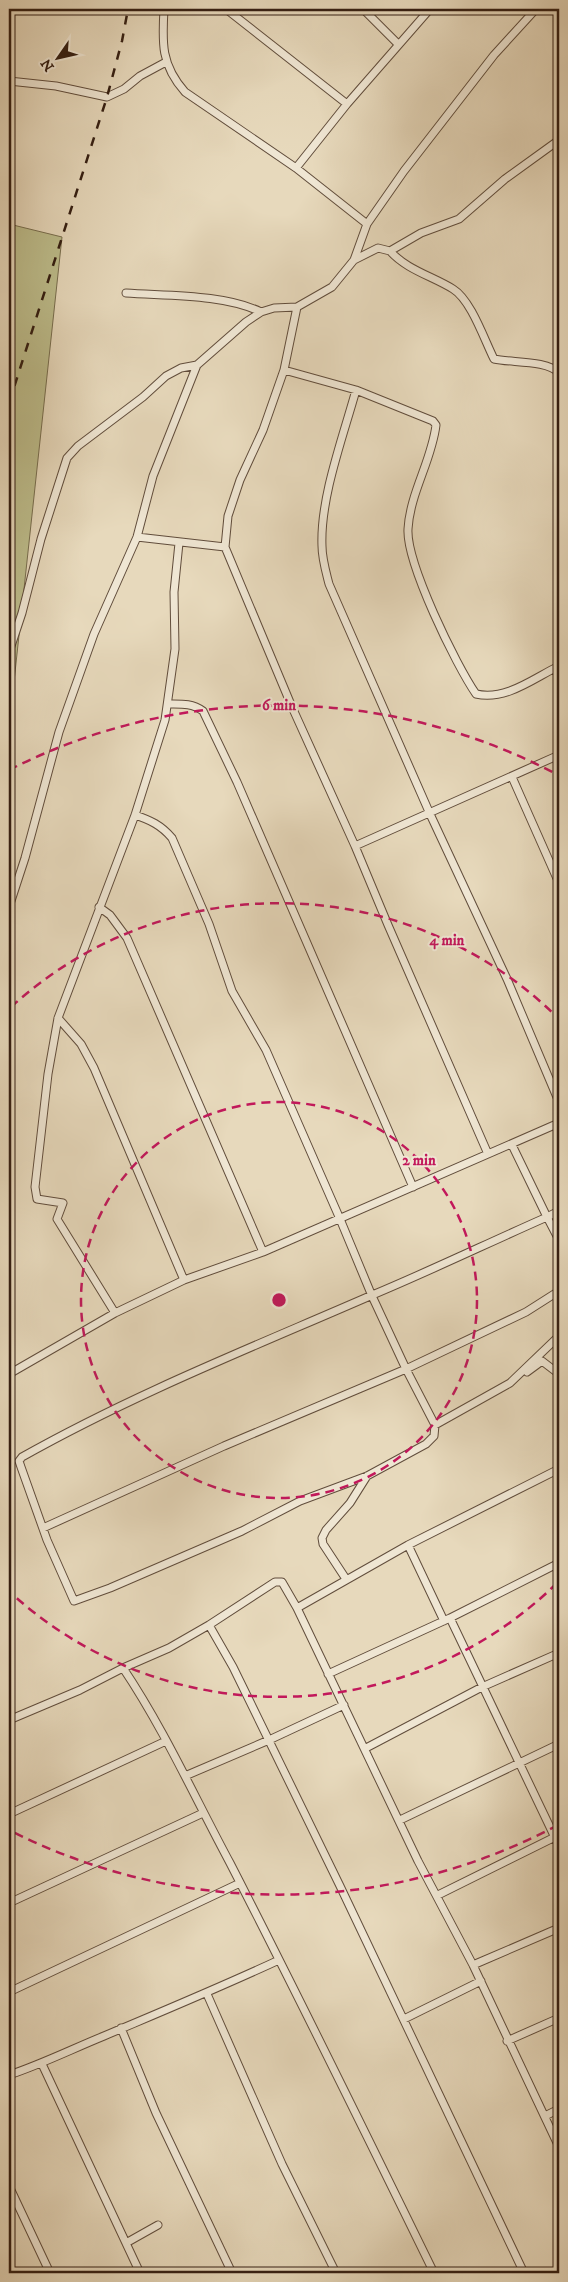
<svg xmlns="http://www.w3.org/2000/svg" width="568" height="2282" font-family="'IM FELL DW Pica',serif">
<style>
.green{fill:#bdbd8c;stroke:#786e4f}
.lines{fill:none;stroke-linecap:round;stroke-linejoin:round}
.street-casing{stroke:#614d3c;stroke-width:9}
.street{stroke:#efe6d3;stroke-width:7}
.rail{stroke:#341e12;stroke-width:2.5;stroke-dasharray:9 9;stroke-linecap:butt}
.ring{fill:none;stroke:#c2185b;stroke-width:2.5;stroke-dasharray:9 6}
.centre{fill:#c2185b;stroke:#efe6d3;stroke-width:2.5}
.ring-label{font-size:15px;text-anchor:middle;font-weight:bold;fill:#c2185b;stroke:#efe6d3;stroke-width:4;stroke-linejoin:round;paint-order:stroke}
</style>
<rect width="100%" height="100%" fill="#e7d9bc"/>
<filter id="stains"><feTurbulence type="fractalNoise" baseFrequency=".004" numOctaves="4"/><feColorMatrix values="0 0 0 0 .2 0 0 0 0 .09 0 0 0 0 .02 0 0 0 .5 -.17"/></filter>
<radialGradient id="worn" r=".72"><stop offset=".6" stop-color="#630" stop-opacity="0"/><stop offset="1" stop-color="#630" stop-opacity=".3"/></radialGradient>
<path class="green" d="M 9,224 L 62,237 L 9,728 Z"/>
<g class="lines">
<defs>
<path id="street" d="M 164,9 C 162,43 161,65 185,92 L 296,168 L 367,224
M 226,9 L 347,104
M 363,9 L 398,44
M 9,81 L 56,86 L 107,97 L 124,89 L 140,76 L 166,62
M 296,168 L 347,104 L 430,9
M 390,251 C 407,270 432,276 453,289 C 471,300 484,339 494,359 C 512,363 547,360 559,373
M 354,260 L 378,248 L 390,251 L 421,233 L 459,219 L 505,179 L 559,140
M 126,293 C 167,296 224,294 261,312
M 297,307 L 284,370 L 263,430 L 240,480 L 228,516 L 225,547 L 292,707 L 355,846 L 388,925 L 488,1154
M 284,370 L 356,390
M 137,537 L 225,547
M 9,652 L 22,613 L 41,539 L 67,458 L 78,446 L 143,397 L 166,376 L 181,368 L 197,365 L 246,322 L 261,312 L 274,308 L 297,307 L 332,287 L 354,260 L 367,224 L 404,171 L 494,55 L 536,9
M 559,666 C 534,678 506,701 476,694 C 456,665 406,563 408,529 C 410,493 432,460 436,425 L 433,421 L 356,390 C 343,437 320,498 322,546 C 322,559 326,572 329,584 L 430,814 L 507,979 L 559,1102
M 555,668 L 559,677
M 168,704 C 181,704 192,703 203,711 L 237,782 L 413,1187
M 512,777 L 559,883
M 135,815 C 150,820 161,825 172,838 L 209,924 L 232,991 L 266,1050 L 340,1219 L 372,1296 L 406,1369 L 435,1425 L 434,1436 L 426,1444 L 367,1476 L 300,1501 L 242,1531 L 110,1588 L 74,1601 L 47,1540 L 21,1467 L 19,1461 L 22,1457 C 134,1394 253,1347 370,1296 C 430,1271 488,1243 547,1217 L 559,1240
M 355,846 L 559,755
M 9,907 L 25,858 L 59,732 L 94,634 L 137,537 L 153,476 L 197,365
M 99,907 L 110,915 L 127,938 L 263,1252
M 58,1018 L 81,1044 L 94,1068 L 184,1280
M 512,1145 L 547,1217 L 559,1211
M 115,1313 L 57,1219 L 63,1203 L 37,1199 L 35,1187 L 48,1074 L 58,1018 L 135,815 L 165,720 L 175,649 L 174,592 L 179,543
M 527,1372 L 542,1361 L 559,1374
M 9,1374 L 115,1313 L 184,1280 L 263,1252 L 559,1123
M 435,1425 L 510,1383 L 559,1336
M 559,1469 L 408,1545 L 297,1608 L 418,1861 L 473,1965 L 559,2147
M 43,1528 L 224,1446 L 406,1369 L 526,1312 L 559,1291
M 408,1545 L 444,1621
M 346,1579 L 323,1544 L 322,1538 L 326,1530 L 350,1503 L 367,1476
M 450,1618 L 559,1846
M 209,1625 L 233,1667 L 340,1886 L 524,2273
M 123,1668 L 169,1648 L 209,1625 L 275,1582 L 282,1582 L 297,1608
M 328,1674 L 450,1618 L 559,1563
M 9,1720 L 80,1690 L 123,1668 C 164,1729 195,1798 230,1863 C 300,1999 367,2136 434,2273
M 366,1748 L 482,1687 L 559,1653
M 185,1776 L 269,1740 L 344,1705
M 9,1814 L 166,1741
M 400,1820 L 559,1744
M 438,1895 L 559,1835
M 9,1903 L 203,1813
M 473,1965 L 559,1928
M 9,1992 L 240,1883
M 207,1994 L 282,2164 L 336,2273
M 404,2019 L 481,1981
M 121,2028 L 156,2113 L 232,2273
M 507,2041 L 559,2018
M 42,2064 L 140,2273
M 9,2075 C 42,2064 72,2049 104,2036 C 163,2011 221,1987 279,1960
M 545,2116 L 559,2109
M 9,2186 L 50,2273
M 126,2243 L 158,2225"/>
</defs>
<use href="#street" class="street-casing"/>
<use href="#street" class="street"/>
<path class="rail" d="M 9,403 L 107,97 L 122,41 L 128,9"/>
</g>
<g class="ring">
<circle cx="279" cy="1300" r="198"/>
<path d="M557 1583A397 397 0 0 1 11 1593M11 1007A397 397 0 0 1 557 1017"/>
<path d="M558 1825A595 595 0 0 1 9 1830M9 770A595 595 0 0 1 558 775"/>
</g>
<circle cx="279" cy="1300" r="8" class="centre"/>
<g class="ring-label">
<text x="279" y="710">6 min</text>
<text x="447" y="945">4 min</text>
<text x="419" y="1165">2 min</text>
</g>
<rect width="568" height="2282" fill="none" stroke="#e7d9bc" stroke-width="30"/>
<rect x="10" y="10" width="548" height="2262" fill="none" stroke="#341e12" stroke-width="2.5"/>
<rect x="15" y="15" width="538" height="2252" fill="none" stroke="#341e12"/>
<g transform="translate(58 58) rotate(236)" stroke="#efe6d3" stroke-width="4" paint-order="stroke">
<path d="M0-4L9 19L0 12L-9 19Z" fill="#341e12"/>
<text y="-8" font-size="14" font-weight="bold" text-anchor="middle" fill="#341e12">N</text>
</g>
<rect width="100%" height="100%" filter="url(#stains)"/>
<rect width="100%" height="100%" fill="url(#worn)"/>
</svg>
